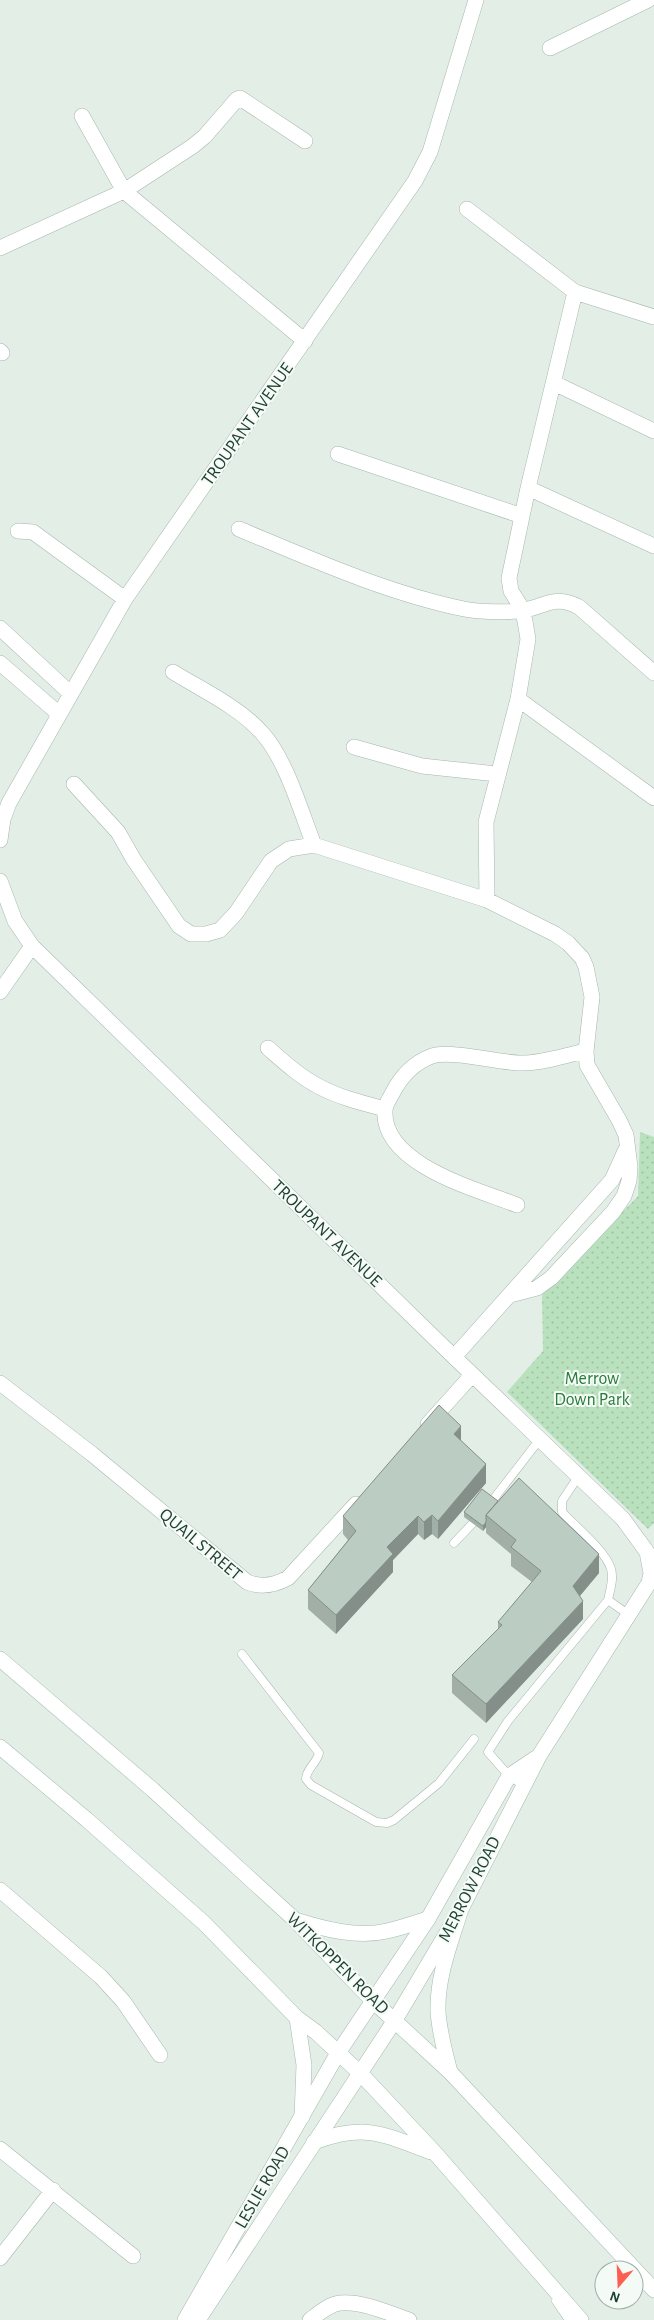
<svg xmlns="http://www.w3.org/2000/svg" width="654" height="2320" font-family="'Alegreya Sans',sans-serif">
<style>
.grass{fill:url(#grass-dots)}
.lines{fill:none;stroke-linecap:round;stroke-linejoin:round}
.service-casing{stroke:#a5b7ad;stroke-width:9}
.minor-casing{stroke:#a5b7ad;stroke-width:16}
.secondary-casing{stroke:#a3beb0;stroke-width:16}
.service{stroke:#fff;stroke-width:8}
.minor{stroke:#fff;stroke-width:15}
.secondary{stroke:#fff;stroke-width:15}
.wall{fill:#a1afa7}
.shaded-wall{fill:#838f88}
.building{fill:#bbccc2;stroke:#838f88}
.labels{text-anchor:middle;stroke-width:4;stroke-linejoin:round;paint-order:stroke}
.street-label{font-size:18px;fill:#214233;stroke:#f4faf6}
.park-label{font-size:18px;fill:#277c39;stroke:#f4faf6}
</style>
<defs>
<pattern id="grass-dots" width="8" height="8" patternUnits="userSpaceOnUse" patternTransform="scale(1.25)"><rect width="8" height="8" fill="#bae1be"/><path d="M2 2h.1M6 6h.1" fill="none" stroke="#a0c2a4" stroke-width="1.8" stroke-linecap="round"/></pattern>
</defs>
<rect width="100%" height="100%" fill="#e3eee7"/>
<path class="grass" d="M 640,1132 L 654,1137 L 654,1523 L 648,1529 L 507,1392 L 543,1351 L 542,1295 L 638,1196 Z"/>
<g class="lines">
<defs>
<path id="service" d="M 492,1501 L 540,1439
M 454,1543 L 473,1523
M 608,1600 L 629,1615
M 242,1654 L 319,1753 C 317,1763 306,1769 306,1779 L 311,1785 L 376,1822 L 387,1823 L 394,1820 L 439,1783 L 474,1739
M 523,1785 L 509,1776 L 488,1752 L 508,1721 L 608,1600 C 610,1590 614,1579 611,1569 C 606,1551 575,1526 562,1512 L 562,1501 L 578,1477
M 556,2301 L 569,2320"/>
<path id="minor" d="M 550,48 L 648,0
M 82,116 L 124,191 L 305,341
M 467,209 L 575,292 L 528,488 L 509,578 L 511,591 L 523,610 L 528,639 L 518,699 L 486,822 L 487,900
M 0,248 L 124,191 L 193,146 L 205,136 L 237,99 L 240,98 L 305,141
M 575,292 L 654,317
M 0,351 L 2,353
M 554,383 L 654,431
M 338,454 L 522,516
M 528,488 L 654,546
M 239,529 C 311,559 387,593 464,609 C 478,612 510,613 525,610 C 547,605 556,595 579,607 L 654,673
M 18,531 L 33,532 L 125,599
M 0,628 L 71,694
M 0,663 L 59,714
M 173,672 C 202,690 239,707 262,733 C 286,759 301,812 314,845
M 518,699 L 654,798
M 354,747 L 422,766 L 497,774
M 74,784 L 118,832 L 134,860 L 179,926 L 191,934 L 206,934 L 220,930 L 236,913 L 271,861 L 289,849 L 314,845 L 487,900 L 555,934 L 568,943 L 582,958 L 586,967 L 592,997 L 586,1051 L 587,1065 L 619,1120 L 626,1135 L 630,1167 L 629,1181 L 624,1196 L 613,1212 L 551,1278 L 537,1288 L 510,1295
M 0,840 L 3,819 L 9,803 L 125,599 L 415,181 L 430,152 L 476,0
M 0,881 L 15,921 L 32,946 L 454,1357 L 623,1519 L 647,1552 L 651,1573 L 649,1583 L 539,1756 L 461,1909 L 395,2020 L 198,2320
M 0,992 L 32,946
M 268,1048 C 284,1062 299,1076 318,1086 C 338,1097 362,1103 385,1109
M 517,1205 C 479,1190 382,1165 385,1111 C 385,1106 389,1099 392,1094 C 401,1076 413,1063 432,1056 C 451,1050 496,1062 519,1063 C 541,1064 565,1055 586,1051
M 454,1357 L 612,1180 L 626,1149
M 0,1383 L 92,1454 L 247,1582 C 261,1588 275,1585 288,1578 L 356,1504
M 428,1424 L 472,1375
M 0,1890 L 101,1977 L 123,2001 L 160,2055
M 0,2149 L 133,2256
M 0,2258 L 53,2190
M 185,2320 L 338,2053 L 428,1919 L 509,1776 L 536,1758
M 310,2320 C 318,2314 329,2304 340,2303 C 363,2301 388,2313 409,2320"/>
<path id="secondary" d="M 0,1659 L 153,1790 L 294,1919 L 373,2001 L 450,2072 L 654,2290
M 0,1747 L 86,1819 L 204,1923 L 297,2018 L 316,2032 L 361,2074 L 435,2153 L 581,2320
M 295,1920 C 324,1929 357,1938 387,1931 C 401,1928 414,1923 428,1919
M 297,2018 L 304,2065 L 302,2117
M 450,2072 C 445,2052 439,2031 438,2011 C 437,1976 451,1942 461,1909
M 314,2142 C 366,2123 382,2134 431,2152"/>
</defs>
<use href="#service" class="service-casing"/>
<use href="#minor" class="minor-casing"/>
<use href="#secondary" class="secondary-casing"/>
<use href="#service" class="service"/>
<use href="#minor" class="minor"/>
<use href="#secondary" class="secondary"/>
</g>
<path class="wall" d="M 461,1441 L 486,1483 L 438,1539 L 432,1534 L 424,1540 L 418,1534 L 393,1560 L 393,1572 L 336,1634 L 308,1609 L 308,1590 L 348,1540 L 343,1534 L 343,1516 Z
M 498,1501 L 599,1573 L 580,1596 L 583,1619 L 486,1723 L 452,1693 L 452,1675 L 498,1630 L 498,1622 L 532,1582 L 511,1566 L 511,1554 L 486,1533 L 486,1527 L 483,1531 L 464,1517 L 464,1512 Z"/>
<path class="shaded-wall" d="M 461,1426 L 461,1444 L 454,1434 Z
M 486,1464 L 486,1483 L 438,1539 L 438,1521 Z
M 432,1515 L 432,1534 L 424,1540 L 424,1522 Z
M 418,1516 L 418,1534 L 393,1560 L 393,1572 L 336,1634 L 336,1615 L 387,1547 Z
M 486,1522 L 486,1527 L 483,1531 L 483,1526 Z
M 599,1554 L 599,1573 L 573,1604 L 573,1586 Z
M 583,1601 L 583,1619 L 486,1723 L 486,1704 Z"/>
<path class="building" d="M 439,1405 L 461,1426 L 454,1434 L 486,1464 L 438,1521 L 432,1515 L 424,1522 L 418,1516 L 387,1547 L 393,1554 L 336,1615 L 308,1590 L 356,1531 L 343,1516 Z
M 519,1478 L 599,1554 L 573,1586 L 583,1601 L 486,1704 L 452,1675 L 502,1625 L 498,1622 L 541,1571 L 511,1547 L 516,1540 L 486,1515 Z
M 482,1489 L 498,1501 L 486,1515 L 486,1522 L 483,1526 L 464,1512 Z"/>
<g class="labels">
<g class="street-label">
<text transform="translate(247 424) rotate(-55)" y="6">TROUPANT AVENUE</text>
<text transform="translate(327 1233) rotate(44)" y="6">TROUPANT AVENUE</text>
<text transform="translate(201 1544) rotate(40)" y="6">QUAIL STREET</text>
<text transform="translate(469 1889) rotate(-63)" y="6">MERROW ROAD</text>
<text transform="translate(338 1963) rotate(45)" y="6">WITKOPPEN ROAD</text>
<text transform="translate(262 2187) rotate(-60)" y="6">LESLIE ROAD</text>
</g>
<g class="park-label">
<text x="592" y="1384">Merrow<tspan x="592" dy="21">Down Park</tspan></text>
</g>
</g>
<g transform="translate(619 2285) rotate(199)"><circle r="24" fill="#f4faf6" stroke="#a0b0a8"/>
<path d="M0-4L9 19L0 12L-9 19Z" fill="#fe5d51"/>
<text y="-8" font-size="14" font-weight="bold" text-anchor="middle" fill="#214233">N</text>
</g>
</svg>
